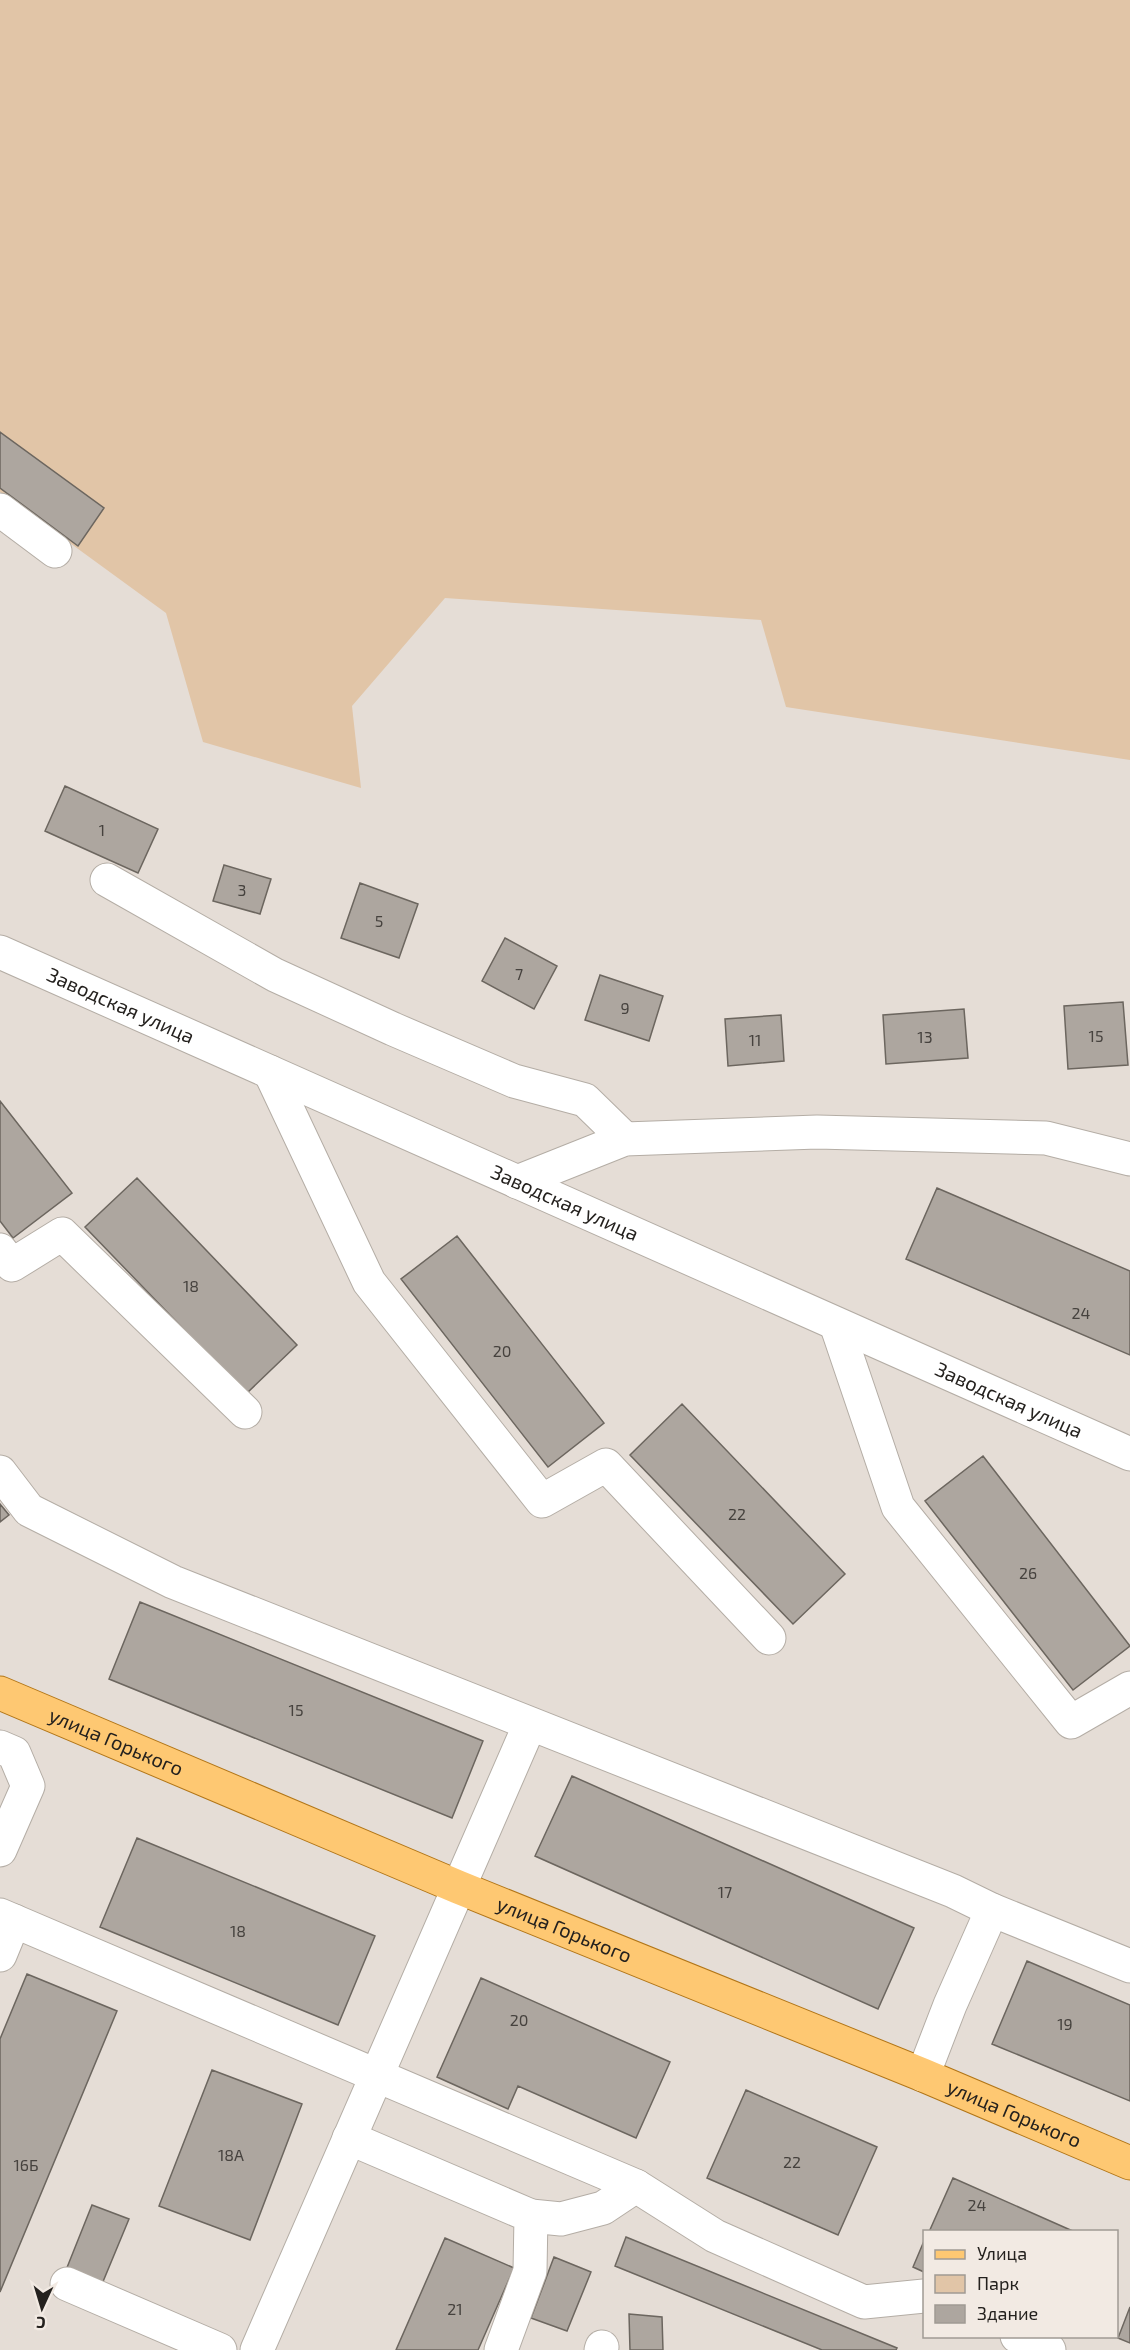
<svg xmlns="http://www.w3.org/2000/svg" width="1130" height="2350" font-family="'Exo 2',sans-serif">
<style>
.green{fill:#e1c5a7}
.building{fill:#ada69f;stroke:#6c665f;stroke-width:1.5}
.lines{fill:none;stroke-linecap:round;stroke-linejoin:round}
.minor-casing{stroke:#b4ada5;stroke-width:35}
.major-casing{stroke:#b27618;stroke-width:35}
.minor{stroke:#fff;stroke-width:33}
.major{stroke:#fec872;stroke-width:33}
.labels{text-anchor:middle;stroke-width:6;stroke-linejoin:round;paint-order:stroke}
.number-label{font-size:16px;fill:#46423e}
.street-label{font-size:20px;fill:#24211e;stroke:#f2eae3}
</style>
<rect width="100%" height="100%" fill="#e5ddd6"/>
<path class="green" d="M 0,0 L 1130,0 L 1130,760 L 786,707 L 761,620 L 445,598 L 352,706 L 361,788 L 203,742 L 166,613 L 0,492 Z"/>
<path class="building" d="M 0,432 L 104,508 L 78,546 L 0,488 Z
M 65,786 L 158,829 L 138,873 L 45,831 Z
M 224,865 L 271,879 L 260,914 L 213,901 Z
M 360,883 L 418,904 L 399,958 L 341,938 Z
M 505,938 L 557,966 L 534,1009 L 482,981 Z
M 600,975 L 663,996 L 649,1041 L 585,1020 Z
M 1123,1002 L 1128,1065 L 1068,1069 L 1064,1006 Z
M 964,1009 L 968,1058 L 886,1064 L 883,1015 Z
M 781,1015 L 784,1061 L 728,1066 L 725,1019 Z
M 0,1101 L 72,1193 L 13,1238 L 0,1221 Z
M 137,1178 L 297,1345 L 246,1394 L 85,1227 Z
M 937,1188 L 1130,1271 L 1130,1355 L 906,1259 Z
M 457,1236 L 604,1423 L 548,1467 L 401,1279 Z
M 682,1404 L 845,1574 L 793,1624 L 630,1455 Z
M 983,1456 L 1130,1646 L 1073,1690 L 925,1501 Z
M 0,1504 L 9,1515 L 0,1522 Z
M 140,1602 L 483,1741 L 452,1818 L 109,1679 Z
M 572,1776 L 914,1928 L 878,2009 L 535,1856 Z
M 137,1838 L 375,1936 L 338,2025 L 100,1927 Z
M 1027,1961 L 1130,2005 L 1130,2101 L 992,2044 Z
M 27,1974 L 117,2011 L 0,2292 L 0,2039 Z
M 481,1978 L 670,2062 L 636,2138 L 518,2086 L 508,2109 L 437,2077 Z
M 212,2070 L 302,2104 L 250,2240 L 159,2206 Z
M 746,2090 L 877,2147 L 838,2235 L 707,2178 Z
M 953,2178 L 1075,2232 L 929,2232 Z
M 92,2205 L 129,2219 L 102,2284 L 66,2270 Z
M 626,2237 L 897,2348 L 896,2350 L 822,2350 L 615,2266 Z
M 445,2238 L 514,2268 L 478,2350 L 396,2350 Z
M 924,2241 L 924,2272 L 913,2267 Z
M 554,2257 L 591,2272 L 567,2331 L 531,2318 Z
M 1130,2307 L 1130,2343 L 1118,2338 Z
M 629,2314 L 662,2317 L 663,2350 L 630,2350 Z"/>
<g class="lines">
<defs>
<g id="minor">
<path d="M 0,510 L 55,551"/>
<path d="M 107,880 L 275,975 L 393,1029 L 514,1081 L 585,1100 L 625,1139"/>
<path id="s1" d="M 0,952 L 1130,1454"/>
<path d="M 270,1072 L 369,1282 L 542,1501 L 606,1465 L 769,1638"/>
<path d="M 517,1182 L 625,1139 L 817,1132 L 1046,1138 L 1130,1159"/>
<path d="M 0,1250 L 12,1265 L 62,1234 L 245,1412"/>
<path d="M 836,1324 L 898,1507 L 1071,1722 L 1130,1688"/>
<path d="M 0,1472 L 29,1510 L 173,1582 L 953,1891 L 992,1910 L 1130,1966"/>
<path d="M 0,1747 L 14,1753 L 28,1786 L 0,1850"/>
<path d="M 0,1915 L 636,2186"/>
<path d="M 0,1955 L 14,1921"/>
<path d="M 923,2075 L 950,2005 L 992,1910"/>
<path d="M 349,2138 L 531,2216 L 530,2271 L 501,2350"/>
<path d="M 531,2216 L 561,2219 L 603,2208 L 636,2186 L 715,2236 L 864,2302 L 924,2296"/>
<path d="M 67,2284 L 220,2350"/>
<path d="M 1017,2336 L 1049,2350"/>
<path d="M 257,2350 L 530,1724"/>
<path d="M 601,2350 L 602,2347"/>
</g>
<g id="major">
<path id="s2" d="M 0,1693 L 458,1887 L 923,2075 L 1130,2163"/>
</g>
</defs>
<use href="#minor" class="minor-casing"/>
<use href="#major" class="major-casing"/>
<use href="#minor" class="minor"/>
<use href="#major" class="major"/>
</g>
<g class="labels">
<g class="number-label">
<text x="102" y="836">1</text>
<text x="242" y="896">3</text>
<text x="379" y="927">5</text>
<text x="519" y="980">7</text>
<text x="625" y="1014">9</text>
<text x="1096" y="1042">15</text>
<text x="925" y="1043">13</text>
<text x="755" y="1046">11</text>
<text x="191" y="1292">18</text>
<text x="1081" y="1319">24</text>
<text x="502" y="1357">20</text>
<text x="737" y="1520">22</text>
<text x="1028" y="1579">26</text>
<text x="296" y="1716">15</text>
<text x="725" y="1898">17</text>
<text x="238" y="1937">18</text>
<text x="519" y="2026">20</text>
<text x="1065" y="2030">19</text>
<text x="231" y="2161">18А</text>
<text x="792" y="2168">22</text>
<text x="26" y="2171">16Б</text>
<text x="977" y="2211">24</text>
<text x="455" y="2315">21</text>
</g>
<g class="street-label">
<text dy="7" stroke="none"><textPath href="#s1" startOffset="132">Заводская улица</textPath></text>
<text dy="7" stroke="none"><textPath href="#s1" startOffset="618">Заводская улица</textPath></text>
<text dy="7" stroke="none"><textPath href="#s1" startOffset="1104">Заводская улица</textPath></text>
<text dy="7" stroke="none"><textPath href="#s2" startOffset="126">улица Горького</textPath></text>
<text dy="7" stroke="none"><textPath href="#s2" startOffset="612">улица Горького</textPath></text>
<text dy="7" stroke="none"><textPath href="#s2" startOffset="1098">улица Горького</textPath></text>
</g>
</g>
<rect x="923" y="2230" width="195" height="108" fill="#f2eae3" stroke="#a09a94" stroke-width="1.5"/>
<rect x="935" y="2250" width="30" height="9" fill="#fec872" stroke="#a09a94" stroke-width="1.5"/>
<text x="977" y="2260" font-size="18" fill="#24211e">Улица</text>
<rect x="935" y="2275" width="30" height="18" fill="#e1c5a7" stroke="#a09a94" stroke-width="1.5"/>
<text x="977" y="2290" font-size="18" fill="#24211e">Парк</text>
<rect x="935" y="2305" width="30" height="18" fill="#ada69f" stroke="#a09a94" stroke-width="1.5"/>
<text x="977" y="2320" font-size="18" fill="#24211e">Здание</text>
<g transform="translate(42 2308) rotate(184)" stroke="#f2eae3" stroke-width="4.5" paint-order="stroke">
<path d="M0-4.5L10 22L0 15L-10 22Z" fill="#24211e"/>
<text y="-9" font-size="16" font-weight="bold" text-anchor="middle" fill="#24211e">С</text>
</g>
</svg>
